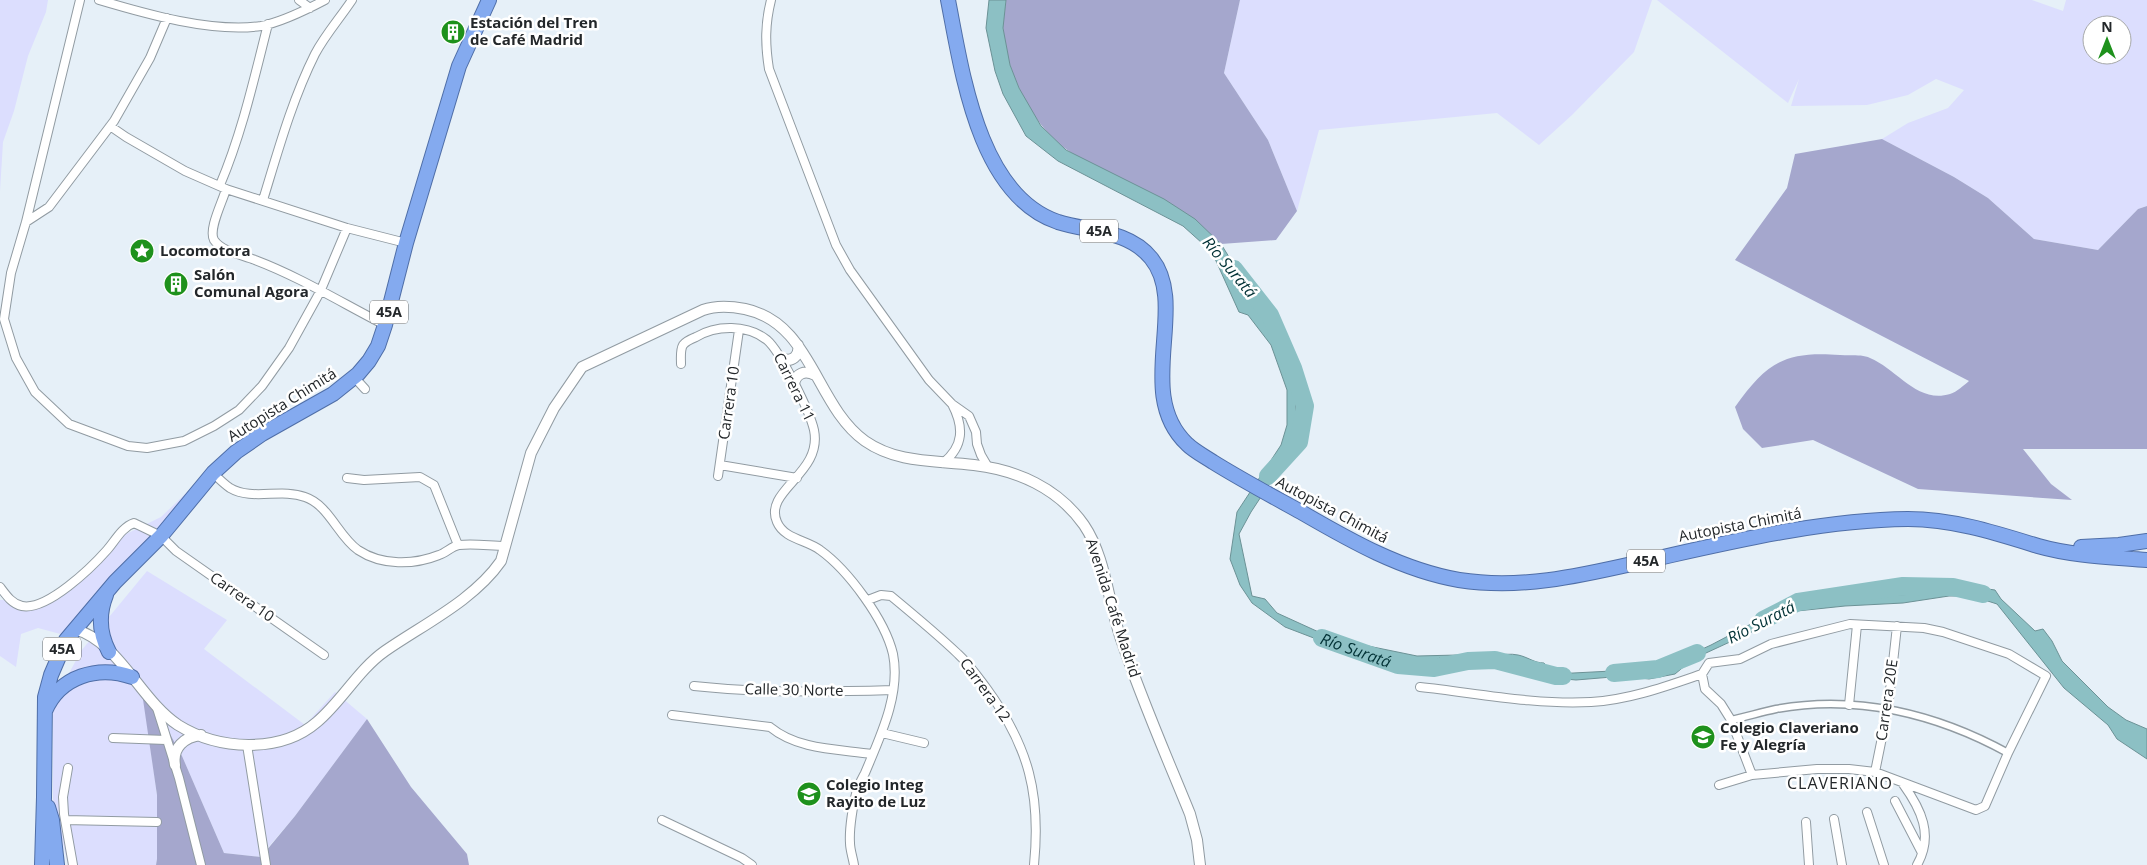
<svg xmlns="http://www.w3.org/2000/svg" width="2147" height="865" font-family="'Open Sans',sans-serif">
<style>
.green{fill:#dcdefe;fill-rule:evenodd}
.forest{fill:#a5a7cd}
.water{fill:#8cc0c4;stroke:#6c9296}
.lines{fill:none;stroke-linecap:round;stroke-linejoin:round}
.river{stroke:#8cc0c4;stroke-width:18}
.pedestrian-casing{stroke:#919ba2;stroke-width:9}
.minor-casing{stroke:#919ba2;stroke-width:10}
.tertiary-casing{stroke:#919ba2;stroke-width:12}
.trunk-casing{stroke:#4f6ea7;stroke-width:16}
.pedestrian{stroke:#fff;stroke-width:6}
.minor{stroke:#fff;stroke-width:8}
.tertiary{stroke:#fff;stroke-width:10}
.trunk{stroke:#84aaef;stroke-width:14}
.labels{text-anchor:middle;stroke-width:5;stroke-linejoin:round;paint-order:stroke}
.shield{fill:#fff;stroke:#65686a;stroke-width:1}
.shield-label{font-size:14px;font-weight:bold;fill:#23272a}
.poi-label{font-size:15px;font-weight:bold;fill:#23272a;stroke:#fff;text-anchor:start}
.street-label{font-size:15px;fill:#23272a;stroke:#fff}
.water-label{font-size:16px;font-style:italic;fill:#003135;stroke:#fff}
.neighbourhood-label{font-size:16px;letter-spacing:1px;fill:#23272a;stroke:#fff}
</style>
<rect width="100%" height="100%" fill="#e6f0f8"/>
<path class="green" d="M 0,0 L 48,0 L 46,12 L 28,56 L 14,111 L 3,142 L 0,191 Z
M 1240,0 L 1652,0 L 1634,52 L 1572,115 L 1539,145 L 1497,113 L 1319,130 L 1297,211 L 1268,140 L 1224,73 Z
M 1657,0 L 2032,0 L 2063,11 L 2066,0 L 2147,0 L 2147,206 L 2138,209 L 2098,250 L 2034,239 L 1988,198 L 1954,177 L 1882,139 L 1908,123 L 1948,108 L 1964,90 L 1936,79 L 1908,95 L 1867,105 L 1791,106 L 1799,79 L 1788,103 ZM 2092,25 L 2122,25 L 2122,55 L 2092,55 Z
M 208,472 L 160,535 L 64,635 L 38,628 L 21,634 L 16,667 L 0,656 L 0,600 L 7,600 L 23,610 L 35,610 L 47,604 L 102,550 L 122,536 L 161,517 Z
M 147,571 L 227,620 L 204,649 L 305,725 L 335,692 L 367,719 L 295,816 L 260,857 L 224,853 L 182,756 L 141,681 L 157,795 L 157,859 L 156,865 L 68,865 L 53,800 L 53,703 L 81,651 Z"/>
<path class="forest" d="M 1006,0 L 1240,0 L 1224,73 L 1268,140 L 1297,211 L 1276,240 L 1221,244 C 1203,227 1186,212 1164,200 C 1134,183 1093,169 1066,149 C 1032,125 1004,68 1003,27 C 1003,18 1005,9 1006,0 Z
M 1882,139 L 1954,177 L 1988,198 L 2034,239 L 2098,250 L 2138,209 L 2147,206 L 2147,449 L 2023,449 L 2051,484 L 2072,500 L 1918,489 L 1813,440 L 1762,448 L 1743,429 L 1735,407 C 1767,362 1785,351 1840,355 C 1849,356 1862,354 1870,358 C 1897,369 1917,404 1950,394 C 1957,392 1964,385 1969,381 L 1735,260 L 1787,188 L 1795,154 Z
M 140,679 L 182,756 L 224,853 L 261,857 L 295,816 L 367,719 L 411,787 L 467,854 L 469,865 L 156,865 L 157,859 L 157,795 Z"/>
<path class="water" d="M 989,0 L 1006,0 L 1003,28 L 1010,65 L 1019,88 L 1041,126 L 1066,150 L 1164,199 L 1195,219 L 1221,244 L 1255,299 L 1287,365 L 1296,400 L 1295,433 L 1274,477 L 1251,512 L 1239,534 L 1252,596 L 1265,599 L 1277,613 L 1334,639 L 1417,656 L 1458,655 L 1475,663 C 1488,658 1503,652 1518,655 C 1528,657 1534,663 1544,663 L 1554,674 L 1631,670 L 1650,673 L 1711,645 L 1749,625 L 1764,614 L 1884,595 L 1928,594 L 1967,586 L 1995,590 L 2001,599 L 2035,631 L 2043,629 L 2052,641 L 2062,661 L 2108,707 L 2126,720 L 2147,729 L 2147,759 L 2117,739 L 2108,725 L 2064,688 L 1997,604 L 1972,596 L 1949,596 L 1903,603 L 1845,606 L 1797,611 L 1706,653 L 1687,664 L 1675,674 L 1649,679 L 1624,676 L 1576,680 L 1555,678 L 1527,666 L 1501,665 L 1480,668 L 1449,667 L 1440,658 L 1427,664 L 1415,659 L 1385,657 L 1360,649 L 1332,645 L 1285,627 L 1252,603 L 1240,585 L 1230,559 L 1237,512 L 1281,445 L 1287,425 L 1287,390 L 1271,345 L 1248,315 L 1239,312 L 1212,252 L 1183,226 L 1058,161 L 1026,136 L 1003,94 L 995,71 L 986,28 Z"/>
<g class="lines">
<g class="river">
<path d="M 1234,269 L 1270,315 L 1293,368 L 1305,406 L 1299,442 L 1268,476"/>
<path d="M 1763,620 L 1798,602 L 1903,586 L 1953,587 L 1983,594"/>
<path id="s1" d="M 1322,638 L 1398,665 L 1434,668 L 1468,661 L 1495,660 L 1556,676 L 1563,676"/>
<path d="M 1614,673 L 1658,669 L 1697,653"/>
</g>
<defs>
<path id="pedestrian" d="M 1731,720 C 1746,717 1761,712 1776,709 C 1857,694 1937,714 2008,753"/>
<path id="minor" d="M 80,0 L 26,222 L 11,273 L 4,319 L 16,358 L 35,392 L 69,424 L 128,446 L 147,448 L 184,441 L 214,426 L 239,410 L 262,386 L 289,348 L 320,292 L 347,228
M 99,0 C 146,14 212,33 261,26 C 282,22 306,10 325,0
M 299,0 L 310,8
M 771,0 C 765,24 765,44 769,69 L 836,245 L 850,270 L 929,380 L 952,404 L 969,416 L 976,432 L 977,444 L 981,455 L 988,467
M 110,126 L 126,137 L 185,171 L 226,189 L 347,228 L 406,243
M 220,185 C 242,133 254,79 268,24
M 226,189 C 223,201 208,229 214,240 C 222,252 243,255 255,260 C 300,277 342,303 385,325
M 263,200 C 278,151 292,100 315,54 C 325,35 340,18 352,0
M 26,222 L 49,207 L 114,121 L 150,58 L 167,18
M 681,364 C 681,358 680,350 683,345 C 686,341 691,339 696,337 C 716,325 747,324 767,340 C 781,352 810,412 814,430 C 823,474 763,490 777,522 C 784,539 807,540 820,550 C 848,570 885,620 893,654 C 901,694 880,737 865,773 C 862,779 859,784 857,790 C 853,804 849,829 850,843 C 850,850 853,858 854,865
M 354,377 L 365,389
M 943,463 C 964,446 964,427 952,404
M 720,465 L 797,478
M 213,473 C 218,478 224,484 230,488 C 252,501 281,488 305,497 C 329,505 338,536 358,550 C 382,566 414,565 439,555 C 446,553 452,546 459,545 C 474,543 491,546 505,546
M 718,476 L 739,330
M 347,478 L 364,480 L 420,477 L 434,485 L 458,545
M 0,587 C 6,595 12,604 22,606 C 47,611 92,567 107,550 C 115,541 122,527 134,523 L 161,536 L 176,551 L 324,655
M 868,600 L 881,595 L 891,596 C 914,615 937,634 958,654 C 969,664 978,677 987,689 C 1029,747 1041,795 1034,865
M 694,686 C 760,693 827,692 893,690
M 1420,687 C 1476,693 1534,705 1591,702 C 1629,700 1667,686 1702,674
M 1849,705 L 1857,625
M 157,708 L 179,778 L 201,865
M 672,715 L 770,727 C 798,750 837,749 872,754
M 882,733 L 924,743
M 113,738 L 166,740
M 247,745 L 266,865
M 68,768 L 63,797 L 64,814 L 73,865
M 1875,772 L 1888,708 L 1897,626
M 1903,784 C 1921,809 1934,835 1917,865
M 1719,785 L 1752,775 L 1817,769 L 1849,769 L 1875,772 L 1976,810 L 1985,806 L 2008,753 L 2046,676 L 2009,654 L 1943,632 L 1924,628 L 1850,624 L 1771,644 L 1740,659 L 1709,663 L 1702,674 L 1705,689 L 1721,704 L 1731,720 L 1752,775
M 1895,801 L 1922,853
M 1867,812 L 1884,865
M 1834,819 L 1842,865
M 65,820 L 157,822
M 662,820 L 742,858 L 752,865
M 1806,822 L 1809,865"/>
<path id="tertiary" d="M 781,358 C 792,363 800,356 798,345
M 794,384 C 796,373 805,370 815,375
M 74,629 C 119,641 140,700 178,725 C 218,750 280,754 317,722 C 342,701 358,670 385,651 C 424,624 474,600 501,561 L 531,453 L 554,408 L 582,367 L 703,310 C 717,305 730,306 745,309 C 812,323 815,405 865,441 C 898,464 936,460 974,465 C 1017,470 1058,488 1084,525 C 1105,556 1108,600 1120,636 C 1140,696 1166,755 1190,814 L 1197,840 L 1200,865
M 175,765 C 172,748 184,737 201,735"/>
<path id="trunk" d="M 948,0 C 962,71 978,195 1058,222 C 1090,232 1128,230 1151,258 C 1190,305 1133,393 1187,444 C 1194,451 1204,456 1213,462 C 1242,480 1272,496 1301,512 C 1351,541 1402,570 1459,580 C 1523,590 1583,575 1645,561 C 1731,542 1819,520 1908,519 C 1953,519 1996,533 2038,546 C 2073,556 2111,557 2147,560
M 2081,547 L 2119,545 L 2147,541
M 106,595 C 98,615 99,633 109,652
M 45,711 C 60,676 98,665 132,677
M 48,807 L 52,820 L 57,865
M 42,865 L 44,797 L 45,697 L 51,675 L 66,640 L 115,582 L 161,536 L 213,473 L 236,452 L 262,434 L 333,394 L 358,374 L 369,361 L 378,346 L 385,325 L 406,243 L 459,66 L 489,0"/>
</defs>
<use href="#pedestrian" class="pedestrian-casing"/>
<use href="#minor" class="minor-casing"/>
<use href="#tertiary" class="tertiary-casing"/>
<use href="#trunk" class="trunk-casing"/>
<use href="#pedestrian" class="pedestrian"/>
<use href="#minor" class="minor"/>
<use href="#tertiary" class="tertiary"/>
<use href="#trunk" class="trunk"/>
</g>
<defs>
<symbol id="building-disc" viewBox="-11 -11 22 22"><circle r="9.5" fill="#1e911c" stroke="#fff"/><path d="M-4-6H4V6H1V3H-1V6H-4ZM-2.5-4.3h1.7v1.8h-1.7ZM.8-4.3h1.7v1.8H.8ZM-2.5-1h1.7V.8h-1.7ZM.8-1h1.7V.8H.8Z" fill="#fff"/></symbol>
<symbol id="sight-disc" viewBox="-11 -11 22 22"><circle r="9.5" fill="#1e911c" stroke="#fff"/><path d="M0-6L1.8-2.2L6-1.7L2.9 1.2L3.7 5.4L0 3.3L-3.7 5.4L-2.9 1.2L-6-1.7L-1.8-2.2Z" fill="#fff"/></symbol>
<symbol id="school-disc" viewBox="-11 -11 22 22"><circle r="9.5" fill="#1e911c" stroke="#fff"/><path d="M0-5L7-2L0 1L-7-2ZM-4 1L0 2.5L4 1V4Q0 6-4 4Z" fill="#fff"/></symbol>
</defs>
<g fill-rule="evenodd">
<use href="#building-disc" x="439" y="18" width="28" height="28"/>
<use href="#sight-disc" x="128" y="237" width="28" height="28"/>
<use href="#building-disc" x="162" y="270" width="28" height="28"/>
<use href="#school-disc" x="1689" y="723" width="28" height="28"/>
<use href="#school-disc" x="795" y="780" width="28" height="28"/>
</g>
<g class="labels">
<g class="shield">
<rect x="1080" y="219.5" width="38" height="23" rx="4"/>
<rect x="370" y="300.5" width="38" height="23" rx="4"/>
<rect x="1627" y="549.5" width="38" height="23" rx="4"/>
<rect x="43" y="637.5" width="38" height="23" rx="4"/>
</g>
<g class="shield-label">
<text x="1099" y="236">45A</text>
<text x="389" y="317">45A</text>
<text x="1646" y="566">45A</text>
<text x="62" y="654">45A</text>
</g>
<g class="poi-label">
<text x="470" y="28">Estación del Tren<tspan x="470" dy="17">de Café Madrid</tspan></text>
<text x="160" y="256">Locomotora</text>
<text x="194" y="280">Salón<tspan x="194" dy="17">Comunal Agora</tspan></text>
<text x="1720" y="733">Colegio Claveriano<tspan x="1720" dy="17">Fe y Alegría</tspan></text>
<text x="826" y="790">Colegio Integ<tspan x="826" dy="17">Rayito de Luz</tspan></text>
</g>
<g class="street-label">
<text transform="translate(794 387) rotate(64)" y="5">Carrera 11</text>
<text transform="translate(729 403) rotate(-82)" y="5">Carrera 10</text>
<text transform="translate(282 405) rotate(-32)" y="5">Autopista Chimitá</text>
<text transform="translate(1332 510) rotate(28)" y="5">Autopista Chimitá</text>
<text transform="translate(1740 525) rotate(-11)" y="5">Autopista Chimitá</text>
<text transform="translate(242 597) rotate(35)" y="5">Carrera 10</text>
<text transform="translate(1113 608) rotate(72)" y="5">Avenida Café Madrid</text>
<text transform="translate(794 690) rotate(1)" y="5">Calle 30 Norte</text>
<text transform="translate(985 690) rotate(54)" y="5">Carrera 12</text>
<text transform="translate(1887 700) rotate(-82)" y="5">Carrera 20E</text>
</g>
<g class="water-label">
<text transform="translate(1230 267) rotate(50)" y="6">Río Suratá</text>
<text transform="translate(1761 622) rotate(-27)" y="6">Río Suratá</text>
<text dy="6" stroke="none"><textPath href="#s1" startOffset="36">Río Suratá</textPath></text>
</g>
<g class="neighbourhood-label">
<text x="1840" y="789">CLAVERIANO</text>
</g>
</g>
<g transform="translate(2107 40)"><circle r="24" fill="#ffffff" stroke="#a7a9aa"/>
<path d="M0-4L9 19L0 12L-9 19Z" fill="#1e911c"/>
<text y="-8" font-size="14" font-weight="bold" text-anchor="middle" fill="#23272a">N</text>
</g>
</svg>
